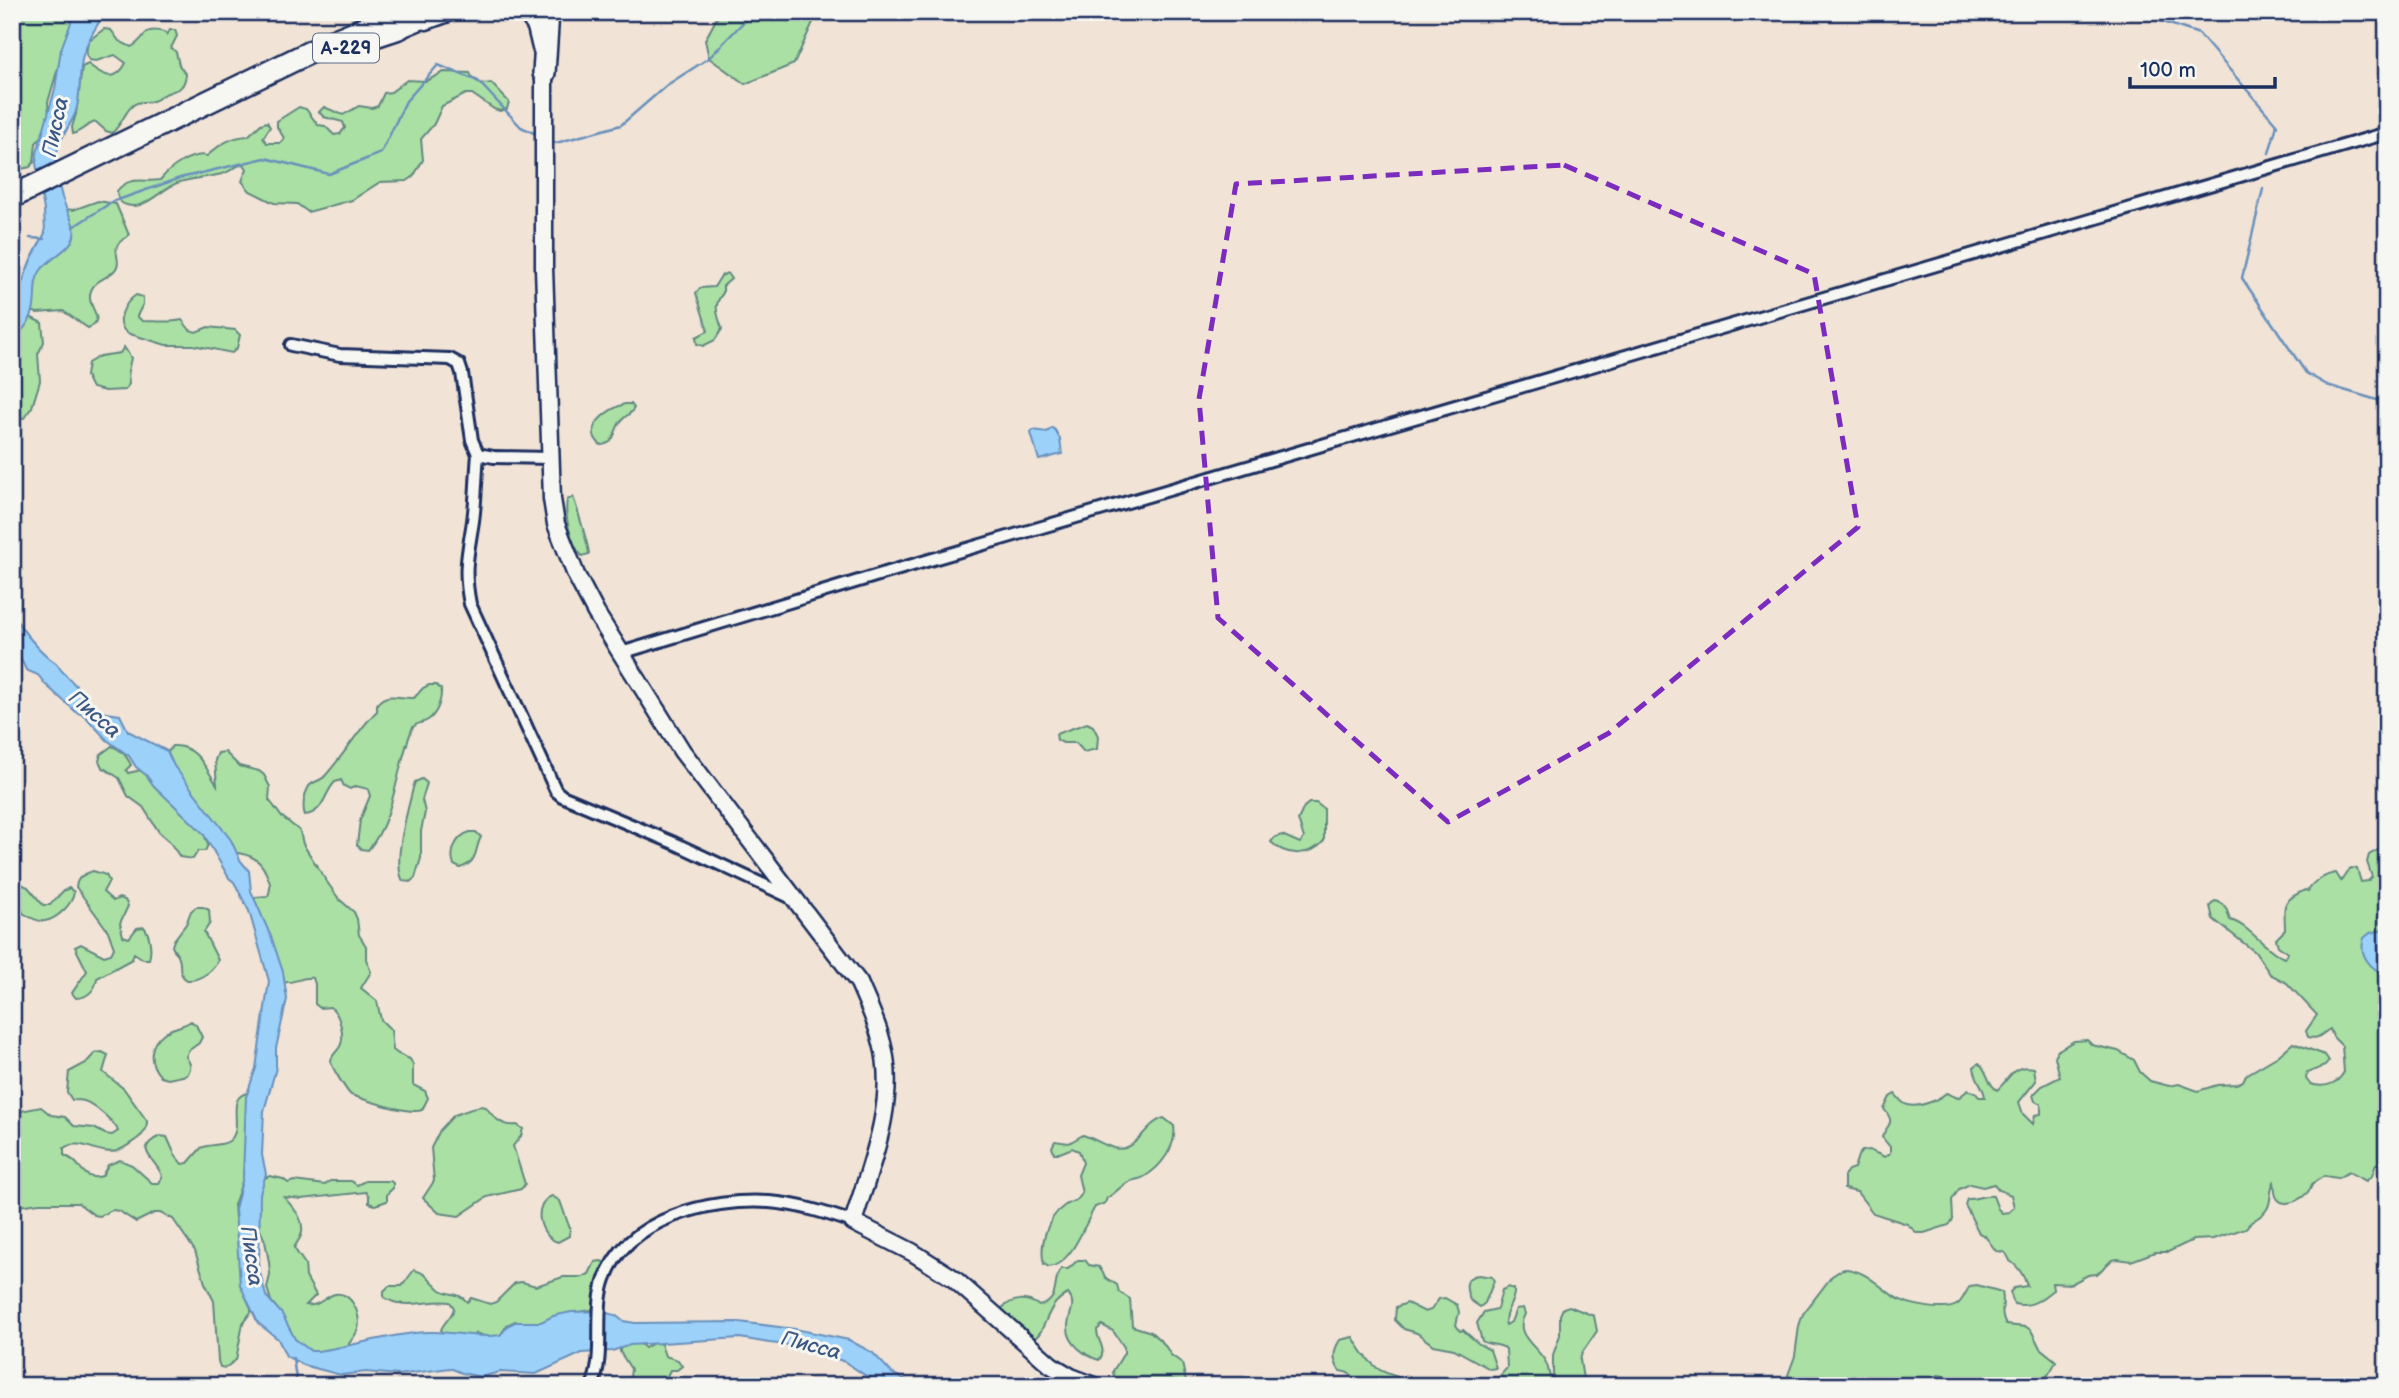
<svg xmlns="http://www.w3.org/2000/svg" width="2399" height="1398" font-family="'Balsamiq Sans',sans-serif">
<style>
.green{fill:#aae0a3;stroke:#628880;stroke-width:2}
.water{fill:#9cd1fa;stroke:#6890bc;stroke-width:2}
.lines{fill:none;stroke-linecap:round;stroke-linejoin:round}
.stream{stroke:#6890bc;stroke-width:2.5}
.street-casing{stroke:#1b2f5e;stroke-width:16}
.secondary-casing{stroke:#1b2f5e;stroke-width:21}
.highway-casing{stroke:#1b2f5e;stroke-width:26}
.street{stroke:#f6f6f2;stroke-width:10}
.secondary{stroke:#f6f6f2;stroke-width:16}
.highway{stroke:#f6f6f2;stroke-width:21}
.marked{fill:none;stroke:#7b2cbf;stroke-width:5;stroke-dasharray:14 9;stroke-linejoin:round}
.labels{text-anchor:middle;stroke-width:6;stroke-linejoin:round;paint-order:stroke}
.shield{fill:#f6f6f2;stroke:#5d6b8a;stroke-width:2}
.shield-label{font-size:18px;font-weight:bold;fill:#1b2f5e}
.water-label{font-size:21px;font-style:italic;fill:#3b5885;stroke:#f6f6f2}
</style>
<rect width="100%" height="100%" fill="#f1e3d6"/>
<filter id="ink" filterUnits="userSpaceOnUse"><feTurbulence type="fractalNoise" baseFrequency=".0143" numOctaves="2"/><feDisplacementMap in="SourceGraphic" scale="14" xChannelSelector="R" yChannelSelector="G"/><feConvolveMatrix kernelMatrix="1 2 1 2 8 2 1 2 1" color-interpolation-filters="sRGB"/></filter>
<g filter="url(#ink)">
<path class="green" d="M 12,12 L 87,12 L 65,44 L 48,102 L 49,115 L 41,138 L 36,143 L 34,162 L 30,167 L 12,171 Z
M 720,12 L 807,12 L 814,20 L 794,64 L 745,84 L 709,58 L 705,40 Z
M 104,29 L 111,30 L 119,41 L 131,47 C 147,39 141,26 164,32 L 167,35 L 170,30 L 175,30 L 177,36 L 171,48 L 176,52 L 179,65 L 186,75 C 183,93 175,88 163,95 C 155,99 162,98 153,101 C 148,103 142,101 137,103 C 127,106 122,125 112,133 L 106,131 L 96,122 C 87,124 82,131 73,134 L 72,127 L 76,114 L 82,67 L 88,64 C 101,74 115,85 126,63 L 115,55 L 96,61 L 89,60 L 86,54 L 88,41 Z
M 444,72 L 470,73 C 474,83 481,85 491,83 L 509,102 L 507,109 L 500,111 L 494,109 L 472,94 L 466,94 L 442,106 L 434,124 L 421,139 L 423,160 L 413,177 L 407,181 L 380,182 L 352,200 L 308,212 L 297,204 L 274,203 L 250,191 L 242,181 L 247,169 L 244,164 C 237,165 232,170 225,173 C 210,178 194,177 177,183 C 164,188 149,205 134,206 C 123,206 117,202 117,191 C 129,175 144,183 160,180 C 170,168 191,152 207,156 C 220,144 231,137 248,136 L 261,124 L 267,122 L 270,127 L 263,138 L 267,143 L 280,143 L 284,138 L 277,127 L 277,121 L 299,107 L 306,109 L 318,125 L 325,126 L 334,135 L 340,134 L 345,128 L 343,122 L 324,117 L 319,112 L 324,107 L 343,115 L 359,106 L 372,108 L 378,106 L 384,93 L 391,92 L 407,80 L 426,81 Z
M 98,201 L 116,204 L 129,235 C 126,239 118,241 117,246 C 114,255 123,263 113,272 C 104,280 92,281 90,295 C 88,309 107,319 88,328 L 63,311 L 37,313 L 31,311 L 25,293 L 66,209 L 73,210 Z
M 727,273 L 731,279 L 723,286 L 723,293 C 712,306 718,315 722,329 L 715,340 L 703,346 L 697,344 L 696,337 L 708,331 L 696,293 L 700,288 L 714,287 L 721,276 Z
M 136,295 L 143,297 L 143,304 L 137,316 L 142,321 C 155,321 168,323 182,320 L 190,330 L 196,332 L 208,327 L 235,330 L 240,335 L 237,348 L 232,353 L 193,345 L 166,345 L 127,333 C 114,323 124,303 136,295 Z
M 30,317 L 42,323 L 44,342 L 38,354 L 40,381 L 32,407 L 24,418 L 12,416 L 12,335 Z
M 124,347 L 131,358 L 128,371 L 129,384 L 125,390 L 105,391 L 92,388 L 86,376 L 88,363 L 100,356 L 120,353 Z
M 625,404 L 631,404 L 634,408 C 631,415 627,414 622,420 C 613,429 617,444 601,445 C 580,428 609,408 625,404 Z
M 573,497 C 576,504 589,548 589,554 L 582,556 C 571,545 564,516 567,500 Z
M 429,685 L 436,685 L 441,689 C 442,700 437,714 428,720 C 421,724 418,722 413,727 C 396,766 396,817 368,850 L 361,849 L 357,845 L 360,820 L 370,796 L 368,789 L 356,786 L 350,789 L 344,786 L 341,780 L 335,782 C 324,793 324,813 305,815 C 302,808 304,795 308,788 C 311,781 320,782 325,776 C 344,755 357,731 377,711 L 377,704 C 387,691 400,699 414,698 L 423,688 Z
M 1087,723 L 1093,726 L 1098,736 L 1097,749 L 1084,752 L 1076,743 L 1063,743 L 1057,740 L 1056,734 Z
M 112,746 C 122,750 126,755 131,765 L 126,770 L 128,773 L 141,770 L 147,774 L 158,790 L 165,789 L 201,826 L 208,845 L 205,851 L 198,851 L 193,859 L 180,857 L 169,841 L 159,832 L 143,807 L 128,796 L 119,778 L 102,767 L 99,761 L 101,754 Z
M 172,746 C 196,744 205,767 217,785 L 215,760 L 218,753 L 225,752 L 239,766 L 259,771 L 264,775 L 270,787 L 269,800 L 273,805 L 281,816 L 300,831 L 303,844 L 327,882 L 339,899 L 354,912 L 357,919 L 359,935 L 366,946 L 366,959 L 371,972 L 361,988 L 377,1001 L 381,1020 L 391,1030 L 393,1050 L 398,1054 L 410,1059 L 413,1065 L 413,1085 L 425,1091 L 428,1098 L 422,1110 C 410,1115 365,1100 351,1095 C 347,1092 331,1066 331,1062 C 331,1055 336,1053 339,1048 C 346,1038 340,1013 330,1007 L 320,1008 L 315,1004 L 315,984 L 313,978 C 301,976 293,985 280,982 L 251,902 L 255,897 L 268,896 C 272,886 270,882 266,873 C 259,856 245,853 227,852 L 165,757 Z
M 422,779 L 427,783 L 422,800 L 425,812 L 421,831 L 421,858 L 415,878 L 410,882 L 403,881 C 392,862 408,810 413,788 L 415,782 Z
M 1309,803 L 1316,803 L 1324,809 L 1324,841 C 1310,857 1286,857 1271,842 L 1275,837 L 1282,835 L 1300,843 L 1304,838 L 1298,820 L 1304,807 Z
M 470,832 L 476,832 L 481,837 C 474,850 479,862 460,868 L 454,865 C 449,852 456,836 470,832 Z
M 2387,845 L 2387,931 L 2376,931 L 2378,972 L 2387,975 L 2387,1137 L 2382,1142 L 2387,1148 L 2387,1163 L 2376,1164 L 2372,1176 L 2366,1181 L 2349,1172 L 2338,1178 L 2324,1176 L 2312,1184 C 2310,1196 2285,1211 2277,1198 C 2274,1194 2275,1187 2274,1182 C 2269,1191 2272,1201 2267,1209 C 2261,1219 2251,1219 2246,1228 L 2213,1239 L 2193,1240 L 2168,1252 L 2155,1252 L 2131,1261 L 2118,1259 L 2112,1260 L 2097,1274 L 2088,1275 L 2071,1284 L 2052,1283 L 2053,1290 C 2040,1300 2032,1308 2014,1304 L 2010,1292 L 2014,1288 L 2027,1286 C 2025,1277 2018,1266 2010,1261 C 2007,1253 2004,1251 1996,1251 L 1985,1236 L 1979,1233 L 1965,1205 L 1967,1199 C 1977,1200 1984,1194 1993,1196 L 1998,1209 L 2002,1213 L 2009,1212 L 2014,1207 L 2011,1195 L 1999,1190 L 1994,1184 L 1983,1187 L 1970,1184 L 1959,1189 L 1952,1200 L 1953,1220 L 1949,1225 L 1924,1233 L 1917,1233 L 1907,1224 L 1873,1213 L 1857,1192 L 1844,1189 L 1844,1176 L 1848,1170 L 1854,1168 L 1858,1156 L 1862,1151 L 1869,1150 L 1885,1157 L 1890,1153 L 1890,1147 L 1882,1137 C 1888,1123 1896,1124 1884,1109 L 1890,1097 L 1895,1094 C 1899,1098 1902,1104 1908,1105 C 1920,1108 1938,1100 1946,1093 L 1958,1098 L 1968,1090 L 1975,1092 L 1979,1097 L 1985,1097 C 1984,1087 1975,1079 1974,1067 L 1979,1063 C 1988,1071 1987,1084 1997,1090 C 2011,1078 2011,1064 2034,1068 L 2036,1081 L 2019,1102 L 2023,1114 L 2033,1124 L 2035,1115 L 2041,1114 L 2041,1104 L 2035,1101 L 2033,1095 L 2042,1086 L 2060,1077 L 2055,1057 L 2057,1051 L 2074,1041 L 2087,1040 L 2092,1045 L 2118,1051 L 2134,1060 L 2140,1072 L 2150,1081 L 2169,1086 L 2179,1084 L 2198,1091 L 2217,1085 L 2237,1084 L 2243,1081 L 2246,1075 L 2278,1056 L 2293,1043 L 2325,1055 L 2329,1061 L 2325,1066 L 2307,1073 L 2306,1079 L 2310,1084 C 2324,1088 2337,1085 2344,1072 L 2342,1046 L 2333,1037 L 2330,1029 C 2321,1034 2319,1040 2308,1037 L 2306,1031 L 2317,1015 L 2287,983 L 2270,974 L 2255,952 L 2213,919 L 2210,906 L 2215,901 C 2226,903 2227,910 2230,920 C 2248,924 2265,950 2284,958 L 2288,953 L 2278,946 L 2276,939 L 2285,930 C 2285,905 2279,902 2305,890 L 2308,891 C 2313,882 2326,874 2336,873 L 2341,881 L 2350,868 L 2357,869 L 2361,882 L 2368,881 L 2372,877 L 2367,862 L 2369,855 Z
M 93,871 L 106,875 L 109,881 L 103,892 L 113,901 L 119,898 L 125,900 L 128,906 L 120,923 L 123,936 L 129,938 L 137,928 L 144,927 C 150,934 152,950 149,959 L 143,959 L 134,953 L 132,959 L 97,978 C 96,989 88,998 76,998 L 72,993 L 87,971 L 75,947 L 81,944 L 104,956 L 111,954 L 114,948 L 108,931 L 76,887 C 77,877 84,874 93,871 Z
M 19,883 L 28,887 L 43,905 L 50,905 L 63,891 L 69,888 L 74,892 C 73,904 57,919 45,921 C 38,922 29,917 23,913 L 14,888 Z
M 196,907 L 203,907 L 209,910 L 210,923 L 204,932 L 218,960 C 214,971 199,981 187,980 C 176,973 183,965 178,956 C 176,952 173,950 172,946 L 174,940 L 186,924 L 191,911 Z
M 191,1021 L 196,1025 L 202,1037 L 199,1043 L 188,1051 L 186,1057 C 191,1064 192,1067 187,1075 L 168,1079 L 161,1077 C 148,1063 148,1045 164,1033 C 172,1027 183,1027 191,1021 Z
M 102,1052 L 108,1055 L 103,1072 L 124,1089 L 147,1121 C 147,1130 144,1134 137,1139 C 131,1143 125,1148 117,1151 C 99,1156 80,1137 64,1148 L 64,1155 C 68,1157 72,1159 75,1162 C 84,1171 87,1181 102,1176 L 108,1165 L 120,1160 L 132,1165 L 152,1183 L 159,1183 L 162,1177 C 159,1160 130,1150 160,1136 L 167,1137 L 175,1155 L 182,1164 L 188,1163 L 201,1148 C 209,1144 222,1146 229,1141 C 246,1128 223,1096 249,1093 L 243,1179 L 234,1205 L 235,1218 L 251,1305 L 251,1312 L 243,1323 L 236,1360 L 225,1368 L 220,1367 L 218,1361 L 214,1301 L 205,1283 L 195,1251 L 173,1219 L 160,1213 L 154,1213 L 136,1222 L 119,1211 L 112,1210 L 100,1216 L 94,1215 L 78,1203 L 39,1203 L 19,1206 L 12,1204 L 12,1108 L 21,1111 L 41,1107 L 51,1115 L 65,1117 L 74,1126 L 94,1128 L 105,1134 L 112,1135 L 118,1131 C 116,1123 92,1103 84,1101 C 80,1100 76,1100 72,1100 L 67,1092 L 69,1072 L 86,1063 L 95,1053 Z
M 480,1106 L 486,1107 C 494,1118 502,1127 517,1125 L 523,1129 L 521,1136 L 513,1146 L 525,1184 L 521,1189 L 487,1197 L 459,1216 L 439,1213 L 423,1198 L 434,1181 L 431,1148 L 440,1130 L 454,1115 Z
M 1164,1118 L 1174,1126 C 1177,1146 1161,1167 1144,1177 C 1139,1180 1134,1179 1129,1182 C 1120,1186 1116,1193 1107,1198 L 1105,1203 L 1095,1207 C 1084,1225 1072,1264 1049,1267 L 1044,1264 C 1039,1245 1047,1218 1064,1206 C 1072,1201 1078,1202 1082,1193 L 1078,1175 L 1083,1163 L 1079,1151 L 1072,1148 L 1060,1153 L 1054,1153 L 1052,1147 L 1055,1141 L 1069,1143 L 1083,1135 C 1093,1138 1103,1145 1114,1148 C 1137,1154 1145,1122 1164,1118 Z
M 270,1176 L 283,1179 L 288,1183 L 294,1181 L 325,1185 L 330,1181 L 351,1181 L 357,1185 L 365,1181 L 390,1181 L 393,1183 L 393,1188 L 387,1194 L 387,1201 L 375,1205 L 369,1203 L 369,1196 L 366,1192 L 301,1199 L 284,1197 C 292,1207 304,1217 302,1232 C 301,1238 297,1242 294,1248 L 305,1264 L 306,1277 L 316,1295 L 306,1305 C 318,1307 322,1299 332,1295 C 350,1288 362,1314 358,1329 C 356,1336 349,1342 346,1349 L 315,1355 L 294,1340 L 279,1311 L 271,1301 L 267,1288 L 270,1275 L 269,1262 L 265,1241 L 257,1223 L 260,1210 L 252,1200 L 264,1178 Z
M 552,1196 L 560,1201 L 570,1229 L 569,1236 L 558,1242 C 539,1237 531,1204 552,1196 Z
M 1078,1260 L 1085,1260 L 1089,1265 L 1099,1267 L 1106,1278 L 1117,1285 L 1119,1292 L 1130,1299 L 1132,1326 L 1151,1332 L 1164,1344 L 1171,1355 L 1182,1363 L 1187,1386 L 1119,1386 L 1115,1384 L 1113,1371 L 1124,1353 L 1124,1347 L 1113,1331 L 1102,1325 L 1097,1330 C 1097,1342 1108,1349 1099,1360 C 1086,1356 1068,1344 1068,1328 C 1067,1315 1078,1306 1068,1294 C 1045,1303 1047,1333 1033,1339 L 1004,1314 L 1002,1308 C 1013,1298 1027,1297 1039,1306 C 1062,1300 1051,1282 1061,1269 L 1068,1269 Z
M 601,1261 L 607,1264 L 597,1306 L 591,1310 L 574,1313 L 540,1329 L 515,1321 L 507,1325 L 500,1336 L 487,1337 L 475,1333 L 472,1339 L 444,1336 L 441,1330 C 444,1321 452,1318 454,1308 L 450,1302 C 429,1299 402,1311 384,1297 L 384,1291 L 389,1286 L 402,1286 L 414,1270 C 428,1273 431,1282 441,1290 C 451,1296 459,1292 467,1302 L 471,1298 L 490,1304 L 496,1302 L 515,1283 L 522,1282 L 536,1286 L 563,1277 L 583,1277 L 589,1274 L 595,1262 Z
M 1843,1269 C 1865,1269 1878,1286 1895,1297 C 1907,1305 1946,1313 1958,1304 C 1963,1300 1966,1291 1970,1286 L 1977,1285 L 2002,1292 C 2005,1304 1999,1314 2006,1325 L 2026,1327 L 2031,1330 L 2040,1348 L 2056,1361 C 2053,1370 2045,1376 2042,1386 L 1948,1386 L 1944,1376 L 1938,1375 L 1932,1379 L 1933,1386 L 1794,1385 L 1789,1381 L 1788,1375 L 1795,1356 L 1799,1326 L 1803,1314 L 1832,1276 Z
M 1479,1275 L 1492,1277 L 1494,1281 L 1485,1303 L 1480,1307 L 1470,1300 C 1465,1288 1464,1276 1479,1275 Z
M 1508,1287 L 1514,1289 C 1516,1302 1502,1312 1506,1325 L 1511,1322 L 1516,1309 L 1523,1308 L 1525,1314 C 1513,1335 1536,1345 1545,1361 C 1550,1368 1547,1375 1553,1382 L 1553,1355 L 1560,1335 L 1560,1315 L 1563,1308 L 1569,1306 L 1594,1316 L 1597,1331 L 1582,1353 L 1580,1360 L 1584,1386 L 1500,1384 L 1498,1378 L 1507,1368 L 1506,1349 C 1499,1343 1490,1346 1482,1341 L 1477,1323 L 1484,1312 L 1497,1309 L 1502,1290 Z
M 1445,1298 L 1457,1305 L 1459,1312 L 1456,1325 L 1460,1331 L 1463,1330 L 1479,1344 L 1490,1350 L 1496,1368 L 1490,1369 L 1454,1349 L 1433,1345 L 1417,1333 L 1404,1329 L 1395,1320 L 1396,1307 L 1407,1303 L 1425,1312 L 1431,1310 L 1439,1299 Z
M 1353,1337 C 1360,1349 1366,1359 1377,1368 C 1387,1376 1403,1375 1410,1386 L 1363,1386 L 1355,1382 C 1352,1374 1348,1372 1340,1371 C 1332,1360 1333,1350 1340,1340 Z
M 637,1341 L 645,1348 L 655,1342 L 661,1344 L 665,1356 L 678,1360 L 682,1366 L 677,1370 L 670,1370 L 667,1376 L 677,1386 L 629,1386 L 631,1369 L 620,1352 L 620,1346 Z"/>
<path class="water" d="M 75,12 L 105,12 C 97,26 87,40 83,55 C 78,74 82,95 75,114 C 68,130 55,144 56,163 C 57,175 60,194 65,205 C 68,214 76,225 74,236 C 72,248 49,259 41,270 C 32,282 37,297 33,311 C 30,323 20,333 12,342 L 12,309 L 31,260 L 45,233 L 44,210 L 36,163 L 37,153 L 55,89 L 61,49 Z
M 1052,428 L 1055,430 L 1060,439 L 1062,454 L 1039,460 L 1031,433 L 1033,430 L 1047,432 Z
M 12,612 C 20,628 35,646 49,658 C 55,662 57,663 61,670 L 96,707 L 106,713 L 120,715 L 128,731 L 167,751 L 174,766 L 231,840 L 240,860 L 249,871 L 251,891 L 272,939 L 283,972 L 287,999 L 276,1048 L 276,1068 L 264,1111 L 262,1155 L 266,1174 L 260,1194 L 259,1269 L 266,1296 L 282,1314 L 295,1339 L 311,1351 L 318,1351 C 356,1346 392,1333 430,1332 C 454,1331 477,1339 500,1335 L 509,1325 L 515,1322 L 541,1322 L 553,1316 L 571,1312 L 599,1311 L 615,1315 L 623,1321 L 635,1323 L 739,1322 L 795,1329 L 849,1340 L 873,1353 L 892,1373 L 916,1386 L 881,1386 L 845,1362 L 813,1350 L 801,1346 L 769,1343 L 740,1338 L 630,1345 L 612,1351 L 582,1353 L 536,1374 L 500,1372 L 481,1377 L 462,1373 L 450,1368 L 398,1375 L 366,1372 L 341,1375 L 303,1365 L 286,1356 L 278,1339 L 258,1323 L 240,1285 L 235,1209 L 243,1177 L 246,1097 L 256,1068 L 269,981 L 249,911 L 234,882 L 229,878 L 203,833 L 154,786 L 146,775 L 136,767 L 129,756 L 107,740 L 85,716 L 76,712 L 46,685 L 38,675 L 26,670 L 21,659 L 12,649 Z
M 2383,930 L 2387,931 L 2387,975 C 2371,970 2358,955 2364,938 L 2370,933 Z"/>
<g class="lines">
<path class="stream" d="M 2134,12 L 2199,34 L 2277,125 L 2269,153
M 553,141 L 556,143 L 621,125 L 667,85 L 709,58 L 753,12
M 2263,189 L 2242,278 L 2306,373 L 2327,385 L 2387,403
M 73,227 L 112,202 L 180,178 L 265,158 L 329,174 L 381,153 L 406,101 L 438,65 L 478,81 L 521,127 L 536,134
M 30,238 L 44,239
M 293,1358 L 297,1386"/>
<defs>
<path id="street" d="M 291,345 L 340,355 L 450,359 L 459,364 L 462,373 L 472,440 L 478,454 L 494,457 L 550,458
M 478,454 C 476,476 476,499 473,521 C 468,554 463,569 470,604 L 556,791 L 562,796 L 674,843 L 792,898
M 621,653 L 875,576 L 2387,133
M 592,1386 C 606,1355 593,1312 605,1279 C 626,1218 711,1198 769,1202 C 798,1204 826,1213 853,1222"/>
<path id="secondary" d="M 526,12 L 536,27 L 541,48
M 426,21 L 451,12
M 341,50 L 401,30
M 544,64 L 544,268 L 552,499 L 556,524 L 576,575 L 596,613 L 682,751 L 859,983 C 867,1002 877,1022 882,1043 C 898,1101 870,1167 853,1222 L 912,1252 L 953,1278 L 1051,1365 L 1071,1377 L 1095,1386"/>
<path id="highway" d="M 392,30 L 435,12
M 544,73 L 548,12
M 12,197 L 335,40 L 404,12"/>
</defs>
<use href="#street" class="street-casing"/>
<use href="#secondary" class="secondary-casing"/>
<use href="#highway" class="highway-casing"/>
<use href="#street" class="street"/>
<use href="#secondary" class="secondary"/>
<use href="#highway" class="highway"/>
</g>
</g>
<path class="marked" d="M 1564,165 L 1814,274 L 1858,527 L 1609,733 L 1448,822 L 1218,618 L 1199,399 L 1236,184 Z"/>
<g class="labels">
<rect class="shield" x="313" y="33.5" width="66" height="29" rx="5"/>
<g class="shield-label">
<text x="346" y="54">А-229</text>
</g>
<g class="water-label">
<text transform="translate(55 127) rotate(-78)" y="7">Писса</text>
<text transform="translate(95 714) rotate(41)" y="7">Писса</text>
<text transform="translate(252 1256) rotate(82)" y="7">Писса</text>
<text transform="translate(811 1345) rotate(15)" y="7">Писса</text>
</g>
</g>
<rect width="2399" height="1398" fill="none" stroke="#f6f6f2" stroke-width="42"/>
<rect x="21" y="21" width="2357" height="1356" fill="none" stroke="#1b2f5e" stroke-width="2.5" filter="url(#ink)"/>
<path d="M2130 77v10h145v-10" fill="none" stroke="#1b2f5e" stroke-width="3.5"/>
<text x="2140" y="77" font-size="21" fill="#1b2f5e" stroke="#f6f6f2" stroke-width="5" paint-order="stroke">100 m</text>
</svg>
